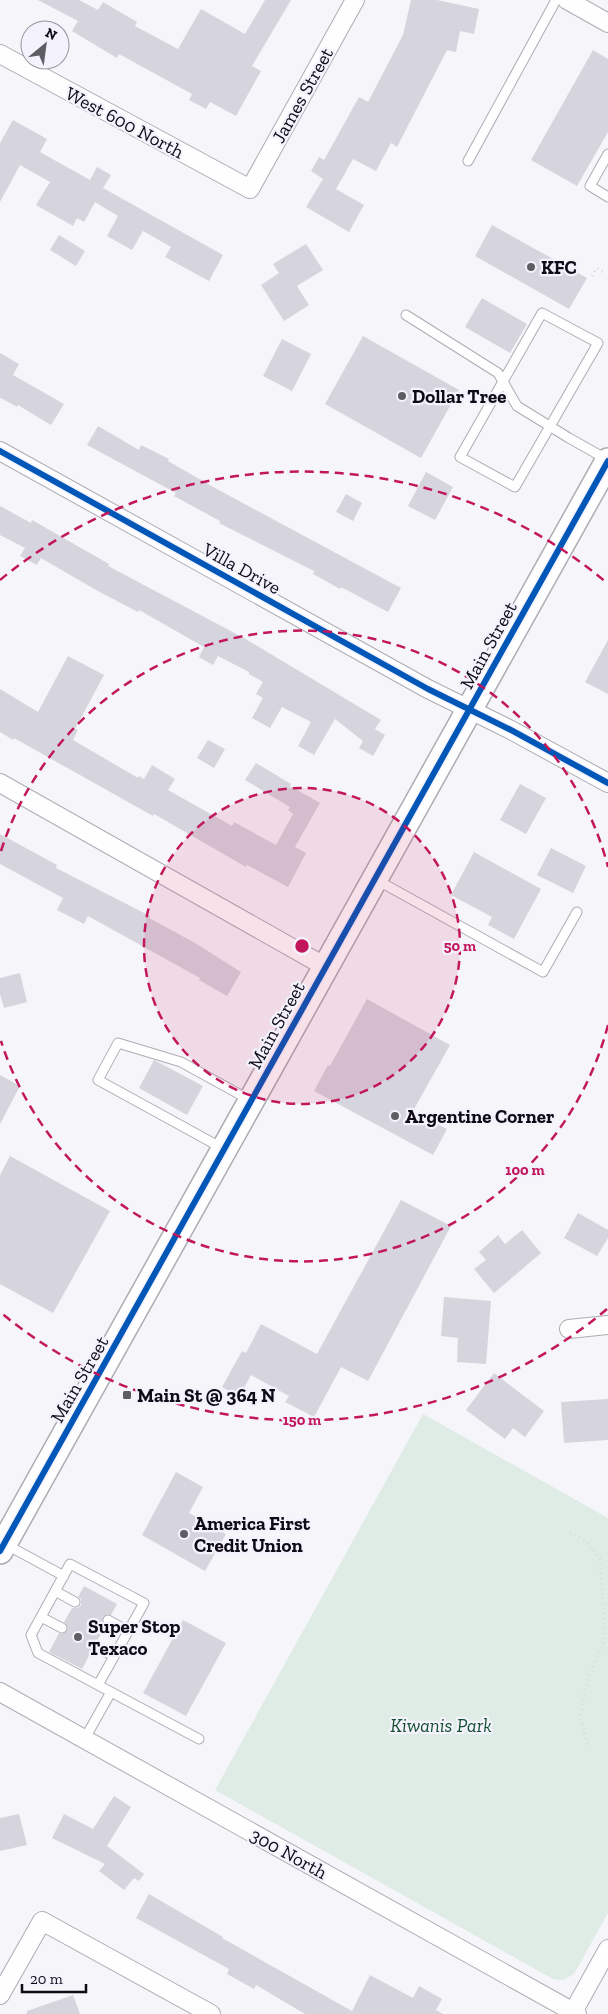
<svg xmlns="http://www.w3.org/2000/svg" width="608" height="2014" font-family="'Zilla Slab',serif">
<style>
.green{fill:#dfece5}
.building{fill:#d6d5dd}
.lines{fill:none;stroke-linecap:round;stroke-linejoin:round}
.service-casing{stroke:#adacb3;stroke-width:11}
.minor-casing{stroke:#adacb3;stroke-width:20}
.secondary-casing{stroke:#adacb3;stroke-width:28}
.path{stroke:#dbdadc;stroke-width:3;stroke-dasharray:1 4;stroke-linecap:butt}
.service{stroke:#fefefe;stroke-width:9}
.minor{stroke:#fefefe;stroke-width:18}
.secondary{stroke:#fefefe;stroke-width:25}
.cycleway-casing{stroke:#f4f2fd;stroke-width:9}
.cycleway{stroke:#0057b8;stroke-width:6}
.ring{fill:none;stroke:#c2185b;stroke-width:2.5;stroke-dasharray:9 6}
.poi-dot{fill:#5f5d64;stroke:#f4f2fd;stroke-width:2}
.labels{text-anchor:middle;stroke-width:4.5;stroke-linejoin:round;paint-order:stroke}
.street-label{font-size:19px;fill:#0e0b14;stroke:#f4f2fd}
.poi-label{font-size:19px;font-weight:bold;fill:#0e0b14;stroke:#f4f2fd;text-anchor:start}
.park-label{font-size:19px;font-style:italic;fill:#14502f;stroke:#f4f2fd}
.centre{fill:#c2185b;stroke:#f4f2fd;stroke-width:2.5}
.ring-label{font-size:15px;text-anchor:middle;font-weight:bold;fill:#c2185b;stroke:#f4f2fd;stroke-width:4.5;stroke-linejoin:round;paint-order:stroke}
</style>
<rect width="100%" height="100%" fill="#f5f5fa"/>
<path class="green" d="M 423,1414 L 608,1518 L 608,1913 L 574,1974 L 563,1980 L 553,1979 L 215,1790 Z"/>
<path class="building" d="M 38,0 L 79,0 L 98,10 L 103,2 L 137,22 L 135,26 L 178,49 L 201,9 L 245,34 L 265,0 L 291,0 L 252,66 L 261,71 L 236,116 L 210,102 L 206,109 L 189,100 L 192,94 L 119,54 L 117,58 L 72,31 L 78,21 Z
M 411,0 L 437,0 L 479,9 L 474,34 L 460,31 L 456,52 L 447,50 L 397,147 L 391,143 L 376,171 L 353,159 L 336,189 L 364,205 L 349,232 L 306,207 L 323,179 L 311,171 L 319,157 L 324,160 L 359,97 L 368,102 L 403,35 Z
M 593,50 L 608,59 L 608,132 L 577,186 L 531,160 Z
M 13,120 L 47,139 L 40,152 L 90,180 L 97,167 L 111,175 L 103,188 L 223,255 L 209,281 L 165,257 L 171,247 L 143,231 L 132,250 L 107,236 L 118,216 L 95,202 L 84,222 L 77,218 L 73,226 L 36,205 L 50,182 L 20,165 L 0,202 L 0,143 Z
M 492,225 L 587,278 L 569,309 L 475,256 Z
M 59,235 L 85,251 L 76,266 L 50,250 Z
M 306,244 L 323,270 L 297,286 L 309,305 L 284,321 L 261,285 L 279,273 L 273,264 Z
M 482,298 L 527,324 L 510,353 L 465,327 Z
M 363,336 L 459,390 L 421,458 L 325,404 Z
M 282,339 L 311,354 L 292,391 L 263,376 Z
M 0,353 L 19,364 L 13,375 L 64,404 L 51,425 L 18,405 L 17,407 L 1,398 L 0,399 Z
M 98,426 L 139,450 L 141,445 L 169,459 L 168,461 L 215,488 L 401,588 L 388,612 L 341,587 L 340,589 L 313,574 L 314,571 L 219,523 L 220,521 L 174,496 L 176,493 L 87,445 Z
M 426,472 L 453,487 L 435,520 L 408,506 Z
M 346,494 L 362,503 L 353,521 L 336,512 Z
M 0,506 L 31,523 L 32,520 L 109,564 L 108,566 L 244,638 L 381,720 L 375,729 L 385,735 L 373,756 L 359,748 L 363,741 L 335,719 L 314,755 L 298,746 L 311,722 L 282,707 L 270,728 L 252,718 L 263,698 L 256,694 L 263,682 L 249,674 L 249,672 L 218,656 L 213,665 L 199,657 L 204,647 L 139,610 L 138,612 L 96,590 L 41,558 L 37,565 L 20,556 L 25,548 L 0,535 Z
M 608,640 L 608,694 L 585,682 Z
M 68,656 L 104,675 L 75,729 L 78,730 L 73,740 L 138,778 L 139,776 L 144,779 L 152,765 L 175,779 L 168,790 L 232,826 L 234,822 L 276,845 L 293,814 L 288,810 L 290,807 L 245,780 L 256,763 L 291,784 L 290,786 L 320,803 L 295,847 L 306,853 L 288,887 L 247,865 L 246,867 L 154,814 L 153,816 L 14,738 L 13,740 L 0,732 L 0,689 L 38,712 Z
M 208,740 L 225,749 L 214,768 L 197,758 Z
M 520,784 L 546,798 L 526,834 L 500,820 Z
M 0,834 L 57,865 L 56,868 L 150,916 L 149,918 L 195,943 L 241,972 L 227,996 L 199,980 L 200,978 L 88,916 L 84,924 L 57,910 L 63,898 L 0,864 Z
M 551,848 L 586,866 L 573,893 L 537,875 Z
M 474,852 L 541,889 L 514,939 L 488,925 L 492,917 L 451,895 Z
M 20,973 L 27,1002 L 4,1008 L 0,994 L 0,978 Z
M 367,999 L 450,1045 L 413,1111 L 447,1129 L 433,1155 L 314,1091 L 328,1065 L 330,1066 Z
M 154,1060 L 203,1086 L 187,1115 L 139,1088 Z
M 0,1075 L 20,1086 L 0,1124 Z
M 10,1156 L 110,1211 L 53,1313 L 0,1284 L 0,1175 Z
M 401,1200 L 451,1226 L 368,1381 L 341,1367 L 314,1417 L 285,1402 L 289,1396 L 251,1375 L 239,1397 L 222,1387 L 242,1351 L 246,1353 L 261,1324 L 317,1354 Z
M 578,1213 L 608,1230 L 608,1238 L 597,1256 L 564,1238 Z
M 522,1230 L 541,1253 L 494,1293 L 474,1269 L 486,1260 L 479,1252 L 498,1235 L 505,1244 Z
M 444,1297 L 491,1301 L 486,1364 L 457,1362 L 458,1338 L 441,1336 Z
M 494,1373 L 544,1411 L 525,1437 L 513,1428 L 505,1439 L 466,1410 Z
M 608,1399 L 608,1440 L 564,1443 L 561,1402 Z
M 176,1472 L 203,1487 L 189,1513 L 226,1534 L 205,1571 L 142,1535 Z
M 84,1586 L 117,1604 L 111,1615 L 107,1614 L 103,1617 L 102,1621 L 105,1626 L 97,1641 L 93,1640 L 89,1643 L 88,1647 L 91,1652 L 82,1669 L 49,1652 L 59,1633 L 63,1634 L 67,1631 L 68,1627 L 64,1622 L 72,1608 L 78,1608 L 81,1605 L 81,1599 L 78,1597 Z
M 183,1620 L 226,1643 L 186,1716 L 143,1693 Z
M 114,1796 L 131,1807 L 107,1846 L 144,1874 L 139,1881 L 134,1878 L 124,1890 L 99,1871 L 105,1864 L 52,1838 L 64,1814 L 93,1829 Z
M 19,1814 L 27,1845 L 0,1851 L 0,1818 Z
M 149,1894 L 223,1937 L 222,1938 L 352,2011 L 370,1975 L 413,1998 L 419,1986 L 442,1999 L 436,2010 L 443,2014 L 305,2014 L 256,1985 L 254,1989 L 227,1974 L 229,1969 L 136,1918 Z
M 73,1995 L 80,2014 L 27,2014 L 27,2011 Z"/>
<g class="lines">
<defs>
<path id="service" d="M 608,154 L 590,186 L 608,197
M 468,161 L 556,0
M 542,313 L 598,343 L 515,487 L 460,457 Z
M 406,315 L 498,373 L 517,406 L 569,438 L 608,460
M 375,879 L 543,972 L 577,912
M 222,1148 L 98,1080 L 118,1043 L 181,1062 L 250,1100
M 5,1544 L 64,1576
M 55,1591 L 75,1602
M 41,1617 L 62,1628
M 108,1620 L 128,1631
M 94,1646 L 114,1656
M 111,1692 L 199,1739
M 84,1740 L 111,1692 L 38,1653 L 31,1635 L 70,1564 L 144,1603 L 98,1685"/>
<path id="minor" d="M 567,0 L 608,23
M 0,54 L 250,189 L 355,0
M 0,451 L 428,689 L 509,729 L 608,783
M 0,783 L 326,967
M 569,1329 L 608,1325
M 0,1692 L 577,2014
M 0,1995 L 42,1921 L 211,2014
M 573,2012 L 608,1949"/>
<path id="secondary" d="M 0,1551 L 608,461"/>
</defs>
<use href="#service" class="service-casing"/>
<use href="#minor" class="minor-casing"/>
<use href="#secondary" class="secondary-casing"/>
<path class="path" d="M 592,276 L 597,268 L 603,272
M 570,1533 L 586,1541 L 600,1559 L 605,1640 L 587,1682 L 580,1717 L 589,1748"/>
<use href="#service" class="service"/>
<use href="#minor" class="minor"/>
<use href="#secondary" class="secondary"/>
<defs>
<path id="cycleway" d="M 0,451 L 428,689 L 509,729 L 608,783
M 0,1551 L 608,461"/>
</defs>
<use href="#cycleway" class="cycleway-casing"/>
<use href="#cycleway" class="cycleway"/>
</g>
<circle cx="302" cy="946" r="158" fill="#c2185b" fill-opacity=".12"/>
<g class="ring">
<circle cx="302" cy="946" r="158"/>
<path d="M608 1025A316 316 0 0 1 1 1041M1 851A316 316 0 0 1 608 867"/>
<path d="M607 1309A474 474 0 0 1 0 1312M0 580A474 474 0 0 1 607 583"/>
</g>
<g class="poi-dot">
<circle cx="531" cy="267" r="5"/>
<circle cx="402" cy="396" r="5"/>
<circle cx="395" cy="1116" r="5"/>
<rect x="122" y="1390" width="10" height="10" rx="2.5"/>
<circle cx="184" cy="1534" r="5"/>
<circle cx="78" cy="1637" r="5"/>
</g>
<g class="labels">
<g class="street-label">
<text transform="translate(302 95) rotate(-61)" y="7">James Street</text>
<text transform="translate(125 122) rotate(28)" y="7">West 600 North</text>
<text transform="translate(242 568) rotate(29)" y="7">Villa Drive</text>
<text transform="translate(488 645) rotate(-61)" y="7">Main Street</text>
<text transform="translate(276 1025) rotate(-61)" y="7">Main Street</text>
<text transform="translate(79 1379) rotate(-60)" y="7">Main Street</text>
<text transform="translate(289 1853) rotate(29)" y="7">300 North</text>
</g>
<g class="poi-label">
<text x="541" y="274">KFC</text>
<text x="412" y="403">Dollar Tree</text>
<text x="405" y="1123">Argentine Corner</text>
<text x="137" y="1402">Main St @ 364 N</text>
<text x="194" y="1530">America First<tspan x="194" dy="22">Credit Union</tspan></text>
<text x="88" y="1633">Super Stop<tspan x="88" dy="22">Texaco</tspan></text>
</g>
<g class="park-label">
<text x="441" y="1732">Kiwanis Park</text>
</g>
</g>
<circle cx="302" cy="946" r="8" class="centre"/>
<g class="ring-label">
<text x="460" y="951">50 m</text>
<text x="525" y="1175">100 m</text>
<text x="302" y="1425">150 m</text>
</g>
<g transform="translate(45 45) rotate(29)"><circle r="24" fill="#f4f2fd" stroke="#9896a0"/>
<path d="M0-4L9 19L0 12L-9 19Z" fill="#5f5d64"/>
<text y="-8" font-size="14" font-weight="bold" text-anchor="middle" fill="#0e0b14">N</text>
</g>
<path d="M22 1984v8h64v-8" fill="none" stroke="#0e0b14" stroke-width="2.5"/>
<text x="30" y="1984" font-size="15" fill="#0e0b14" stroke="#f4f2fd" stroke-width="4" paint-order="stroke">20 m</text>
</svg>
